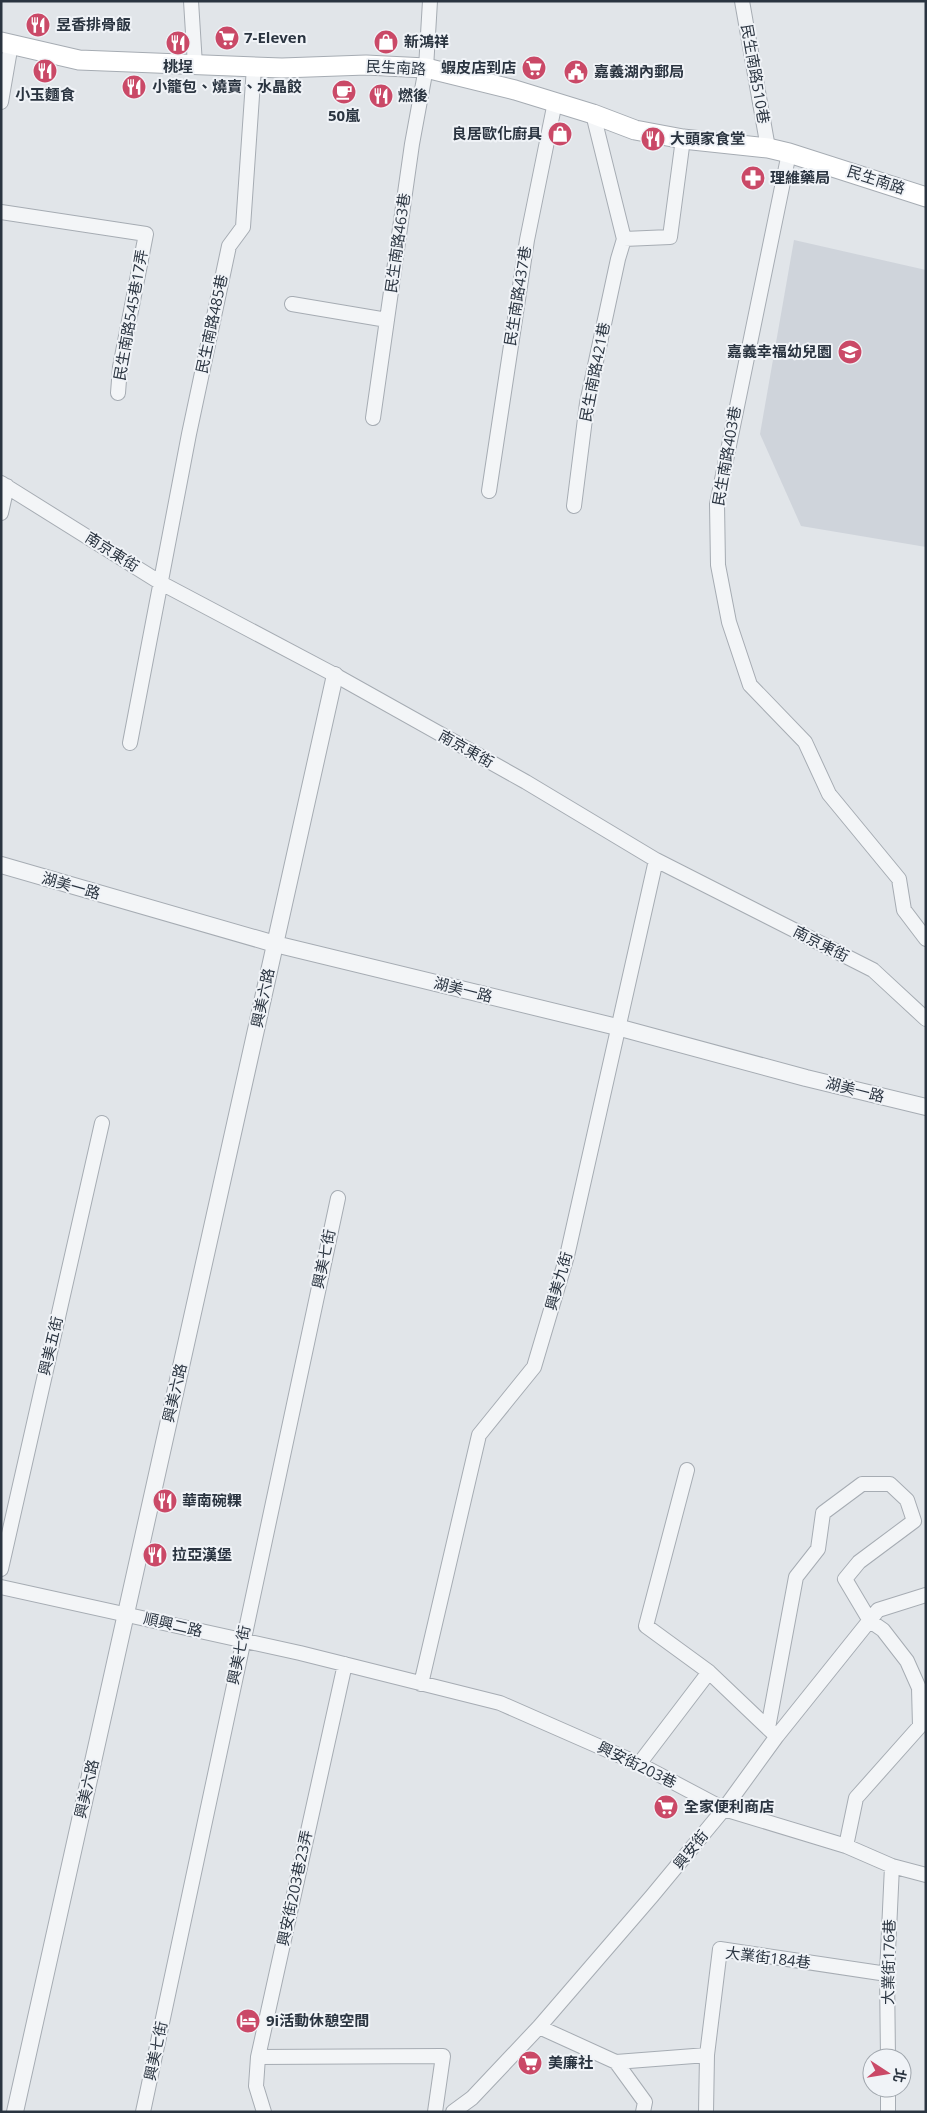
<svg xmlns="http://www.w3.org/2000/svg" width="927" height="2113" font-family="'Open Sans','Noto Sans TC',sans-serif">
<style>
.built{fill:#cfd4db}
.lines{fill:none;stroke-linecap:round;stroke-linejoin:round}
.minor-casing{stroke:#a6acb3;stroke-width:16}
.tertiary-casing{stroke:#a6acb3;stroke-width:18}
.secondary-casing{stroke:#a6acb3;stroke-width:21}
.minor{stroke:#f3f5f7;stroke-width:14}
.tertiary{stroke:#f3f5f7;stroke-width:16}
.secondary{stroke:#fff;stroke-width:19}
.labels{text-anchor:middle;stroke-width:4;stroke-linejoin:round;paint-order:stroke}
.poi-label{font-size:15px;font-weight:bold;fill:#2a3440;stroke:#f0f3f7;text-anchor:start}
.street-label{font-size:15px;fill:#2a3440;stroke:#f0f3f7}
</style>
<rect width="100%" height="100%" fill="#e1e5e9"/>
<path class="built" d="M 794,240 L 926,270 L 926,547 L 801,526 L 760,434 Z"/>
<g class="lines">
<defs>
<path id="minor" d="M 191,1 L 195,65
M 742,1 L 768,148
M 1,102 L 11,44
M 789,153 L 717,504 L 718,565 L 729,622 L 750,685 L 805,742 L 829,794 L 899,879 L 904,910 L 926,939
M 1,212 L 146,234 L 120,367 L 118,393
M 624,239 L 670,237 L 683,139
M 292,304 L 387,320
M 373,418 L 412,144 L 426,68 L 430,1
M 1,483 L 161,583 L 335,675 L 526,782 L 656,860 L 873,970 L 926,1019
M 489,491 L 527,240 L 555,102
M 574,506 L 587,403 L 618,259 L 624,239 L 593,114
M 1,513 L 7,486
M 130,743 L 189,434 L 229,246 L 243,227 L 254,67
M 687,1470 L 646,1626 L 709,1672 L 772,1732
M 1,1569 L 102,1123
M 1,1587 L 300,1653 L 500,1703 L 639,1764 L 724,1809 L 846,1846 L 892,1866 L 926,1875
M 421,1684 L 479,1435 L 534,1367 L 567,1256 L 656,860
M 768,1728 L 796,1577 L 818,1549 L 823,1513 L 862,1484 L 890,1484 L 907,1500 L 914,1521 L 859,1562 L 845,1579 L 870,1621 L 883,1630 L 907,1661 L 919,1688 L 920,1726 L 856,1798 L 846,1846
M 639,1764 L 709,1672
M 539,2027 L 616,2062 L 707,2055
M 258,2057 L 443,2056 L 435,2112
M 888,2058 L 887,1974 L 892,1866
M 616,2062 L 645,2102 L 643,2112
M 888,2088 L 888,2112
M 143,2112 L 338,1198
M 264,2112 L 256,2086 L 258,2057 L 345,1664
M 453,2112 L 472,2098 L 539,2027 L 652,1896 L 724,1809 L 777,1736 L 878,1610 L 926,1595
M 706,2112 L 707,2055 L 720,1949 L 887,1974"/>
<path id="tertiary" d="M 1,865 L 275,944 L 617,1027 L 806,1078 L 926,1107
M 15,2112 L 335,675"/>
<path id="secondary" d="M 1,42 L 79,60 L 282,68 L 366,65 L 426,68 L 515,90 L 593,114 L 635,130 L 683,139 L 768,148 L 789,153 L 926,197"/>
</defs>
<use href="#minor" class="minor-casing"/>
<use href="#tertiary" class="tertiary-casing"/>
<use href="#secondary" class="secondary-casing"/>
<use href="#minor" class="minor"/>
<use href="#tertiary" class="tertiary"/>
<use href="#secondary" class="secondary"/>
</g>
<defs>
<symbol id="restaurant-disc" viewBox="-11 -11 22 22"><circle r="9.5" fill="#ca4967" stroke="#f0f3f7"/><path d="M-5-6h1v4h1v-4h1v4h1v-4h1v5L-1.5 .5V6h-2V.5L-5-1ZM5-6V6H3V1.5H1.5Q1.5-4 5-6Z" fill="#fff"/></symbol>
<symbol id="supermarket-disc" viewBox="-11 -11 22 22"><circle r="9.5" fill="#ca4967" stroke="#f0f3f7"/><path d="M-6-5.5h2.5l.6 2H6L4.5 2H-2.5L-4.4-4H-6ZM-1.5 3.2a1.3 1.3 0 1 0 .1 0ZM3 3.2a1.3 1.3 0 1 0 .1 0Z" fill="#fff"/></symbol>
<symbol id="shop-disc" viewBox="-11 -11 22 22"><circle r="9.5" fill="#ca4967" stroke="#f0f3f7"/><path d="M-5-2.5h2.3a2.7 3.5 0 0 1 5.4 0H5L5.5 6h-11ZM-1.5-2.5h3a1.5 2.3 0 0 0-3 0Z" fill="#fff"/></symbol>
<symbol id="civic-disc" viewBox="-11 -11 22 22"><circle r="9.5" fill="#ca4967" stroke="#f0f3f7"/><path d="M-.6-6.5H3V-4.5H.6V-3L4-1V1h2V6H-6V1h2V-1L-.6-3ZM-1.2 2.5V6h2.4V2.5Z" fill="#fff"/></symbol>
<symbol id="cafe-disc" viewBox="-11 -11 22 22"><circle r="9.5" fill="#ca4967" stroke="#f0f3f7"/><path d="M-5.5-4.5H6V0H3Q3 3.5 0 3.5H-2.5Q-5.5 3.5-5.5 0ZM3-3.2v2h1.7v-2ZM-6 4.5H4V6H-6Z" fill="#fff"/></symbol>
<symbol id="pharmacy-disc" viewBox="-11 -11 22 22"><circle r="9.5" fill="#ca4967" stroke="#f0f3f7"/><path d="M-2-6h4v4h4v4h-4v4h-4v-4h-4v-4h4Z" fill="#fff"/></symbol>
<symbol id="school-disc" viewBox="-11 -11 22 22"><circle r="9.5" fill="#ca4967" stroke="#f0f3f7"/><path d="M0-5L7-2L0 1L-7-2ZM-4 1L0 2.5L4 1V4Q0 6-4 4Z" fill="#fff"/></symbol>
<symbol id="hotel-disc" viewBox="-11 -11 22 22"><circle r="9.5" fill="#ca4967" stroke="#f0f3f7"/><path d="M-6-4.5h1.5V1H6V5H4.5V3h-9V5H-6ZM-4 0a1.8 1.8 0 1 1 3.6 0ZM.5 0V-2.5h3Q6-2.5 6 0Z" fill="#fff"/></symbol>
</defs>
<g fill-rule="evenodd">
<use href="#restaurant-disc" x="24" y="11" width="28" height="28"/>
<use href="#supermarket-disc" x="213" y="24" width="28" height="28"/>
<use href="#shop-disc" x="372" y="28" width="28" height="28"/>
<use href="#restaurant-disc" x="164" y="29" width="28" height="28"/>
<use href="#supermarket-disc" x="520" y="54" width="28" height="28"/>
<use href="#restaurant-disc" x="31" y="57" width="28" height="28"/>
<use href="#civic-disc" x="562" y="58" width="28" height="28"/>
<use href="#restaurant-disc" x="120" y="73" width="28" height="28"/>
<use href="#cafe-disc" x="330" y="78" width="28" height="28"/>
<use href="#restaurant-disc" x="367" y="82" width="28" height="28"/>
<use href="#shop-disc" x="546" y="120" width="28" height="28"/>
<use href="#restaurant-disc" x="639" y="125" width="28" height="28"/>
<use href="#pharmacy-disc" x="739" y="164" width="28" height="28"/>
<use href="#school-disc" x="836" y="338" width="28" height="28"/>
<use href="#restaurant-disc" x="151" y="1487" width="28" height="28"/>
<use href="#restaurant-disc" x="141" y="1541" width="28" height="28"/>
<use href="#supermarket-disc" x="652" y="1793" width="28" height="28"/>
<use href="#hotel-disc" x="234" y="2007" width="28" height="28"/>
<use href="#supermarket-disc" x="516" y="2049" width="28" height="28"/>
</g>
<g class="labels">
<g class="poi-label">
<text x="56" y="30">昱香排骨飯</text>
<text x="244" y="43">7-Eleven</text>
<text x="404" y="47">新鴻祥</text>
<text x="178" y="72" text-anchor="middle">桃埕</text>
<text x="516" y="73" text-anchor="end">蝦皮店到店</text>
<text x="594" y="77">嘉義湖內郵局</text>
<text x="152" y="92">小籠包、燒賣、水晶餃</text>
<text x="45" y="100" text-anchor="middle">小玉麵食</text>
<text x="398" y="101">燃後</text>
<text x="344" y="121" text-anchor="middle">50嵐</text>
<text x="542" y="139" text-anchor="end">良居歐化廚具</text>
<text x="670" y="144">大頭家食堂</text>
<text x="770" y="183">理維藥局</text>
<text x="832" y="357" text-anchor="end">嘉義幸福幼兒園</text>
<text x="182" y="1506">華南碗粿</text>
<text x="172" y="1560">拉亞漢堡</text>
<text x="684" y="1812">全家便利商店</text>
<text x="266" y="2026">9i活動休憩空間</text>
<text x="548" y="2068">美廉社</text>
</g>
<g class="street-label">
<text transform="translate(396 68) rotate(3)" y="5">民生南路</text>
<text transform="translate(755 74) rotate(80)" y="5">民生南路510巷</text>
<text transform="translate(876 180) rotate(18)" y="5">民生南路</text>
<text transform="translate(398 243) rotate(-82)" y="5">民生南路463巷</text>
<text transform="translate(518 296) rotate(-81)" y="5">民生南路437巷</text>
<text transform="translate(131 315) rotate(-80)" y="5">民生南路545巷17弄</text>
<text transform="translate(212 324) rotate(-78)" y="5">民生南路485巷</text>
<text transform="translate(595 372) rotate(-79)" y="5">民生南路421巷</text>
<text transform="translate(727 456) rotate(-80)" y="5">民生南路403巷</text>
<text transform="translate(112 552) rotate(32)" y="5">南京東街</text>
<text transform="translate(466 749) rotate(29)" y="5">南京東街</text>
<text transform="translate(71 886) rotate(16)" y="5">湖美一路</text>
<text transform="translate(821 944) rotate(27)" y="5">南京東街</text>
<text transform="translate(463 990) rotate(14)" y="5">湖美一路</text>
<text transform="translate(263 998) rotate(-78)" y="5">興美六路</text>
<text transform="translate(855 1090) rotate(14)" y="5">湖美一路</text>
<text transform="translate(324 1259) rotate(-78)" y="5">興美七街</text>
<text transform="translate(559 1281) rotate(-74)" y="5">興美九街</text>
<text transform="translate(51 1346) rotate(-77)" y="5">興美五街</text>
<text transform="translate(175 1393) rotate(-77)" y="5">興美六路</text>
<text transform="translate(173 1625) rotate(13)" y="5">順興二路</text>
<text transform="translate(239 1655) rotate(-78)" y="5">興美七街</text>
<text transform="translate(637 1765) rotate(26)" y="5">興安街203巷</text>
<text transform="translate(87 1789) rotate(-77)" y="5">興美六路</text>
<text transform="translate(691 1850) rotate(-51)" y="5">興安街</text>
<text transform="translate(295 1888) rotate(-78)" y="5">興安街203巷23弄</text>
<text transform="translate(768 1958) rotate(7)" y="5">大業街184巷</text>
<text transform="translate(889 1962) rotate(-89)" y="5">大業街176巷</text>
<text transform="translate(156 2051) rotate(-78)" y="5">興美七街</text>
</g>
</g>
<rect width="927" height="2113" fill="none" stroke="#2a3440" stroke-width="5"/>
<g transform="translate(887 2073) rotate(102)"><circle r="24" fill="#f0f3f7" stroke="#a1a7ae"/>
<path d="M0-4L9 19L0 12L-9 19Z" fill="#ca4967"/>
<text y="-8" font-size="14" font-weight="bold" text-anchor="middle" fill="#2a3440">北</text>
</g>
</svg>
